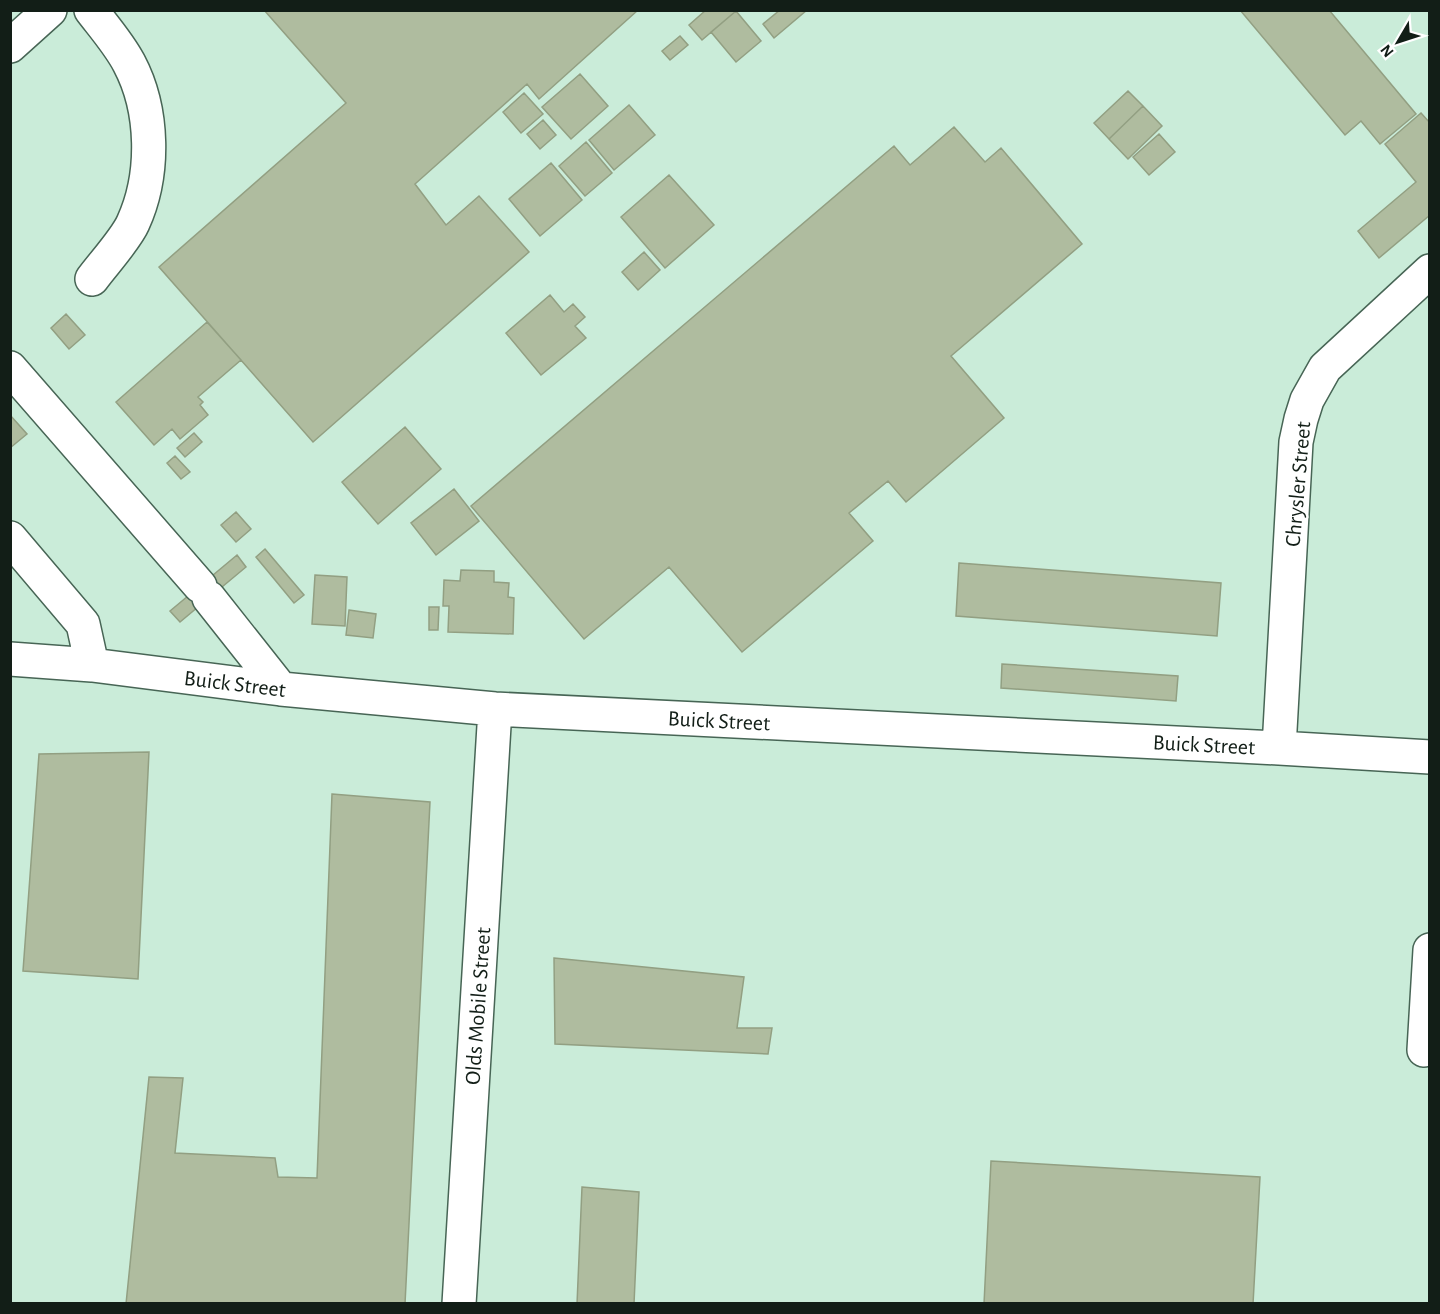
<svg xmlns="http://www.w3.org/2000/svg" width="1440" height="1314" font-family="'Alegreya Sans',sans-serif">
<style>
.building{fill:#afbc9f;stroke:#929f82;stroke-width:1.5}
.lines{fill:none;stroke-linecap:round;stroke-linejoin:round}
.minor-casing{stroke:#476555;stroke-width:36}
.minor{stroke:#fff;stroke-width:33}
.labels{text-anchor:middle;stroke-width:4.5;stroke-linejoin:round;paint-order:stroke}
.street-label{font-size:22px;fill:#121e17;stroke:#fff}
</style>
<rect width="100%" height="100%" fill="#caecd9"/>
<path class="building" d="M 264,10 L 638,10 L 539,99 L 527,84 L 415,184 L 446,225 L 479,196 L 529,252 L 313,442 L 159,267 L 346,103 Z
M 706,10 L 736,10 L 736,11 L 702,40 L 689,25 Z
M 780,10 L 807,10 L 774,38 L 763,24 Z
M 1240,10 L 1329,10 L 1416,114 L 1380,144 L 1361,121 L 1345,135 Z
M 736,11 L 761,41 L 736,62 L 711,32 Z
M 680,36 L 688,45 L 670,60 L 662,51 Z
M 580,74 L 608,106 L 571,139 L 542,107 Z
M 1128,91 L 1143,106 L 1109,139 L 1094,123 Z
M 524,93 L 543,114 L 521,133 L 503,112 Z
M 629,105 L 655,135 L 614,170 L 589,140 Z
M 1143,106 L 1162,126 L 1128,159 L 1109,139 Z
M 1421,113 L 1430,123 L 1430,215 L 1379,258 L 1358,231 L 1416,182 L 1385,144 Z
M 543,120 L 556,135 L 540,149 L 527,134 Z
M 954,127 L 985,162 L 1001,148 L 1082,244 L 951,356 L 1004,418 L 906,502 L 888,481 L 849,513 L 873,541 L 742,652 L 669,567 L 584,639 L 471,506 L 894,146 L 910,165 Z
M 1159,134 L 1175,152 L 1149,175 L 1133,157 Z
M 586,142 L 612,173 L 585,196 L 559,166 Z
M 551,163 L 582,200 L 540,236 L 509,199 Z
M 669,175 L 714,225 L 665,268 L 621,217 Z
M 644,252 L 660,270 L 638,290 L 622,272 Z
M 550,295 L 564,312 L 573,304 L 585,317 L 575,326 L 586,338 L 541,375 L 506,333 Z
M 66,314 L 85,335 L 69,349 L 51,328 Z
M 207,322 L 241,360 L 198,397 L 203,402 L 200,405 L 208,415 L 180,439 L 172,429 L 154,445 L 116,402 Z
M 10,415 L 27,434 L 10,448 Z
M 405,427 L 441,469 L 378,524 L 342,482 Z
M 194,433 L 202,442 L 185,457 L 177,448 Z
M 175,456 L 190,472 L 181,479 L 167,463 Z
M 454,489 L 479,521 L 436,555 L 411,523 Z
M 236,512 L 251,529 L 236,542 L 221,525 Z
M 265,549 L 304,595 L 294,603 L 256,557 Z
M 237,555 L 246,567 L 180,622 L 170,611 Z
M 959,563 L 1221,583 L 1217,636 L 956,616 Z
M 461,570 L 494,571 L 494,582 L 509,583 L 508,597 L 514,598 L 513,634 L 448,632 L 449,606 L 443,606 L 444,580 L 460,581 Z
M 315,575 L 347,577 L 345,626 L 312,624 Z
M 429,607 L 439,607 L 438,630 L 429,630 Z
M 349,610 L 376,614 L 373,638 L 346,635 Z
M 1002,664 L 1178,676 L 1176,701 L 1001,688 Z
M 149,752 L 138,979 L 23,971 L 39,754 Z
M 332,794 L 430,802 L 405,1304 L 126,1304 L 149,1077 L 183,1078 L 175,1153 L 275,1158 L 278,1177 L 317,1178 Z
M 554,958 L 744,977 L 737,1028 L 772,1028 L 768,1054 L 555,1044 Z
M 991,1161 L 1260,1177 L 1253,1304 L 984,1304 Z
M 582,1187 L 639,1192 L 634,1304 L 577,1304 Z"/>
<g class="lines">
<defs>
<path id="minor" d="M 91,10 C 104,27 119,44 129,63 C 154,110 155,175 133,223 C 126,239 103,264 92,279
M 10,46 L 50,10
M 10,368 L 200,586
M 10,538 L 83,624 L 92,665
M 209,598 L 281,689
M 10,659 L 92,665 L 281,689 L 495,709 L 1279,748 L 1430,757
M 1279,748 L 1296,442 L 1301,419 L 1307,400 L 1325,368 L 1430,271
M 1424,1050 L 1430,950
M 459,1304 L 495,709"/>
</defs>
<use href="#minor" class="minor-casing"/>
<use href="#minor" class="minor"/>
</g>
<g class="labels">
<g class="street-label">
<text transform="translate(1297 484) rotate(-85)" y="8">Chrysler Street</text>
<text transform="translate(235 683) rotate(7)" y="8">Buick Street</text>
<text transform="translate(719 720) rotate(3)" y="8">Buick Street</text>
<text transform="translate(1204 744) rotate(3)" y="8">Buick Street</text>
<text transform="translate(477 1006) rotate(-86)" y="8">Olds Mobile Street</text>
</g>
</g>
<rect width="1440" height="1314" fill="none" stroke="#121e17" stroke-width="24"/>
<g transform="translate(1398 42) rotate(231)" stroke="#ffffff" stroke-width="4.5" paint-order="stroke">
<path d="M0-4.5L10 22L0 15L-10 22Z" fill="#121e17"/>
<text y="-9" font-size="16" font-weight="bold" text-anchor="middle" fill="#121e17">N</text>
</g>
</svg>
